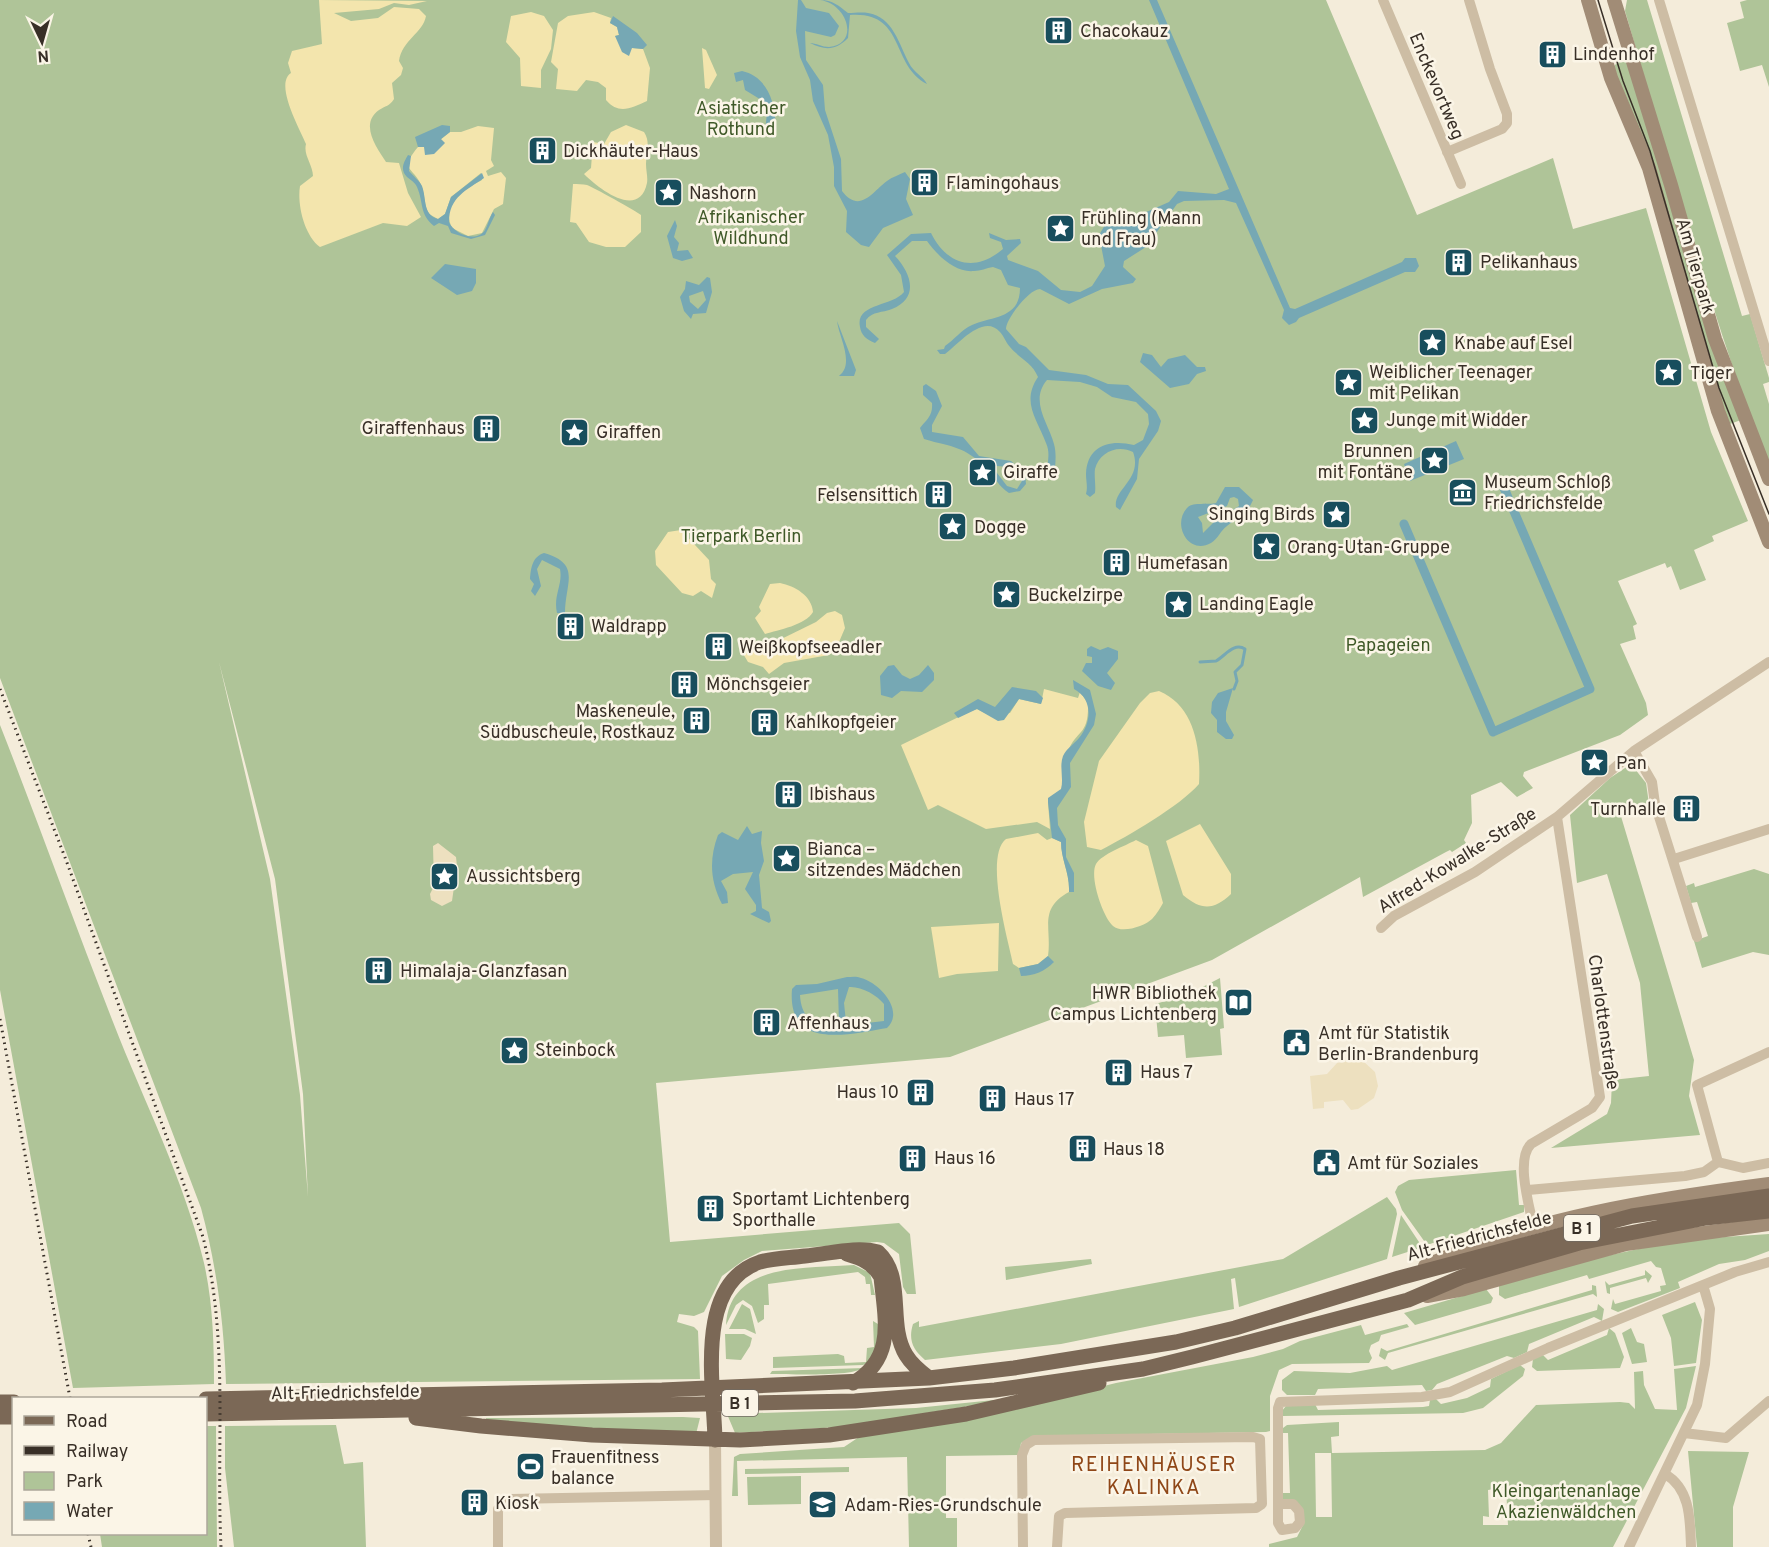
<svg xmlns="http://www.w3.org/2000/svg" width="1769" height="1547" font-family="Overpass,sans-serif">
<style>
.green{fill:#afc498;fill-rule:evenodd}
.sand{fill:#f3e5ad}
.plaza{fill:#ede0bf}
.water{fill:#76a8b4;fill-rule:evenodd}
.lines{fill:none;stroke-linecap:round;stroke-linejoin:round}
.stream{stroke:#76a8b4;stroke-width:3}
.canal{stroke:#76a8b4;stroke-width:9}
.minor{stroke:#cdbda4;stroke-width:10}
.tertiary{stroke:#cdbda4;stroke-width:12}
.secondary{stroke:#a18c76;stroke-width:14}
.primary{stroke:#7b6856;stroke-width:15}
.tram{stroke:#382f27;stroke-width:1.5}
.rail{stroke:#382f27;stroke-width:3;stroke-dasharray:1.5 4.5;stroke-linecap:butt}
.labels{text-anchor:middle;stroke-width:5;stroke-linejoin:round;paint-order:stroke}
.shield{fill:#fbf5e7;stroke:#726a61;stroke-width:1.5}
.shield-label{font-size:16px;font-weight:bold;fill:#382f27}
.poi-label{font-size:18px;fill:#382f27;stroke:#fbf5e7;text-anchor:start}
.street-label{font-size:18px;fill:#382f27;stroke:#fbf5e7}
.park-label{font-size:18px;fill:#3f5928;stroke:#fbf5e7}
.neighbourhood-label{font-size:20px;letter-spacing:1.5px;fill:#8f4718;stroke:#fbf5e7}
</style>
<rect width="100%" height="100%" fill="#f4ecda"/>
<path class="green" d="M 0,0 L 1326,0 L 1417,215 L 1553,158 L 1573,229 L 1646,208 L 1711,432 L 1748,521 L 1712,536 L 1714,541 L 1694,550 L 1706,580 L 1680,590 L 1671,566 L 1667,568 L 1665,563 L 1618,581 L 1637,624 L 1633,626 L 1636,639 L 1620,644 L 1646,703 L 1648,715 L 1620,735 L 1524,772 L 1523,776 L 1533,788 L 1517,797 L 1501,782 L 1471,795 L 1472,823 L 1464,840 L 1466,843 L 1452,852 L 1450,850 L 1446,852 L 1363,897 L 1360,877 L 1212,960 L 950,1057 L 656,1083 L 670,1242 L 899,1223 L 910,1234 L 916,1294 L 907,1294 L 903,1287 L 899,1254 L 884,1243 L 877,1242 L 762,1251 L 744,1260 L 722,1276 L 704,1312 L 694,1316 L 679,1314 L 677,1322 L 694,1327 L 698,1331 L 700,1379 L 226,1384 C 224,1324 217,1267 201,1208 L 0,678 ZM 219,662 L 275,879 L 303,1094 L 308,1197 L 300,1095 L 270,879 Z
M 1627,0 L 1647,0 L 1742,316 L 1750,314 L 1769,378 L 1769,382 L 1763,384 L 1769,404 L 1769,468 C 1712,318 1670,164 1625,11 Z
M 1747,0 L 1769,0 L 1769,87 L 1762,65 L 1740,71 L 1727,23 L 1744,18 L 1740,2 Z
M 1626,54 L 1741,420 L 1727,425 L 1612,68 Z
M 0,725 C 39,824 74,923 113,1022 C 144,1102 184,1179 204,1263 C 213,1303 214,1344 214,1384 L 73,1388 L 0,990 Z
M 1631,764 L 1646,783 L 1649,804 L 1620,813 L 1694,1060 L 1689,1096 L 1700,1135 L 1551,1148 L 1607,1114 L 1611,1103 L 1612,1080 L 1649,1076 L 1640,983 L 1607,874 L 1577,883 L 1570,815 L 1610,778 Z
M 1754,869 L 1769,874 L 1769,955 L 1753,952 L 1702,968 L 1694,941 L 1708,936 L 1697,902 L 1691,903 L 1686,886 L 1694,883 L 1695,887 Z
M 1220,978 L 1224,1028 L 1220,1029 L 1222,1055 L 1186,1058 L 1184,1035 L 1158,1037 L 1155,1004 L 1187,995 Z
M 1516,1170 L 1519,1205 L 1524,1205 L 1524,1212 L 1427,1245 L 1402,1210 L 1395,1192 L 1398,1186 L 1409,1180 Z
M 1387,1197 L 1396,1209 L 1397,1214 L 1387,1259 L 1239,1307 L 1235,1278 L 1231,1279 L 1234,1309 L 1061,1344 L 925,1360 C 913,1350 908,1340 913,1324 L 919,1321 L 919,1327 L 1283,1259 Z
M 1401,1215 L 1421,1245 L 1420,1248 L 1392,1257 Z
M 1769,1234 L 1769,1251 L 1745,1260 L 1719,1264 L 1678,1282 L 1680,1288 L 1618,1312 L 1611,1309 L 1613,1299 L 1615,1304 L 1661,1291 L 1660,1286 L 1666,1285 L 1661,1268 L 1656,1267 L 1651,1261 L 1589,1279 L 1587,1275 L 1505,1299 L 1499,1295 L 1499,1285 L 1578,1262 L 1680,1240 Z
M 1091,1259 L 1092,1264 L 1006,1280 L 1005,1267 Z
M 854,1265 L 870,1273 L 875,1295 L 871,1295 L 870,1284 L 866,1284 L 865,1277 L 858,1272 L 768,1284 L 769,1305 L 764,1305 L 764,1319 L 758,1323 L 752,1306 L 743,1300 L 736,1305 L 726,1325 C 730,1261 807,1269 854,1265 Z
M 1645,1270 L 1652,1276 L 1648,1283 L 1646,1278 L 1610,1288 L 1610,1294 L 1607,1293 L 1605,1281 L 1609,1285 L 1645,1275 Z
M 1592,1285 L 1596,1286 L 1597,1297 L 1593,1294 L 1388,1353 L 1385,1360 L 1379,1356 L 1381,1348 L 1387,1351 L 1592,1290 Z
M 1486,1289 L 1493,1298 L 1491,1303 L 1415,1325 L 1404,1313 Z
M 1695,1302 L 1702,1320 L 1696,1363 L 1674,1366 L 1671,1338 L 1662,1315 Z
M 742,1304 L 750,1309 L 756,1334 L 745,1329 L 729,1329 Z
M 1598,1304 L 1604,1309 L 1602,1321 L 1594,1317 L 1529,1344 L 1527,1352 L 1514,1358 L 1507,1356 L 1437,1384 L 1432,1390 L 1426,1391 L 1422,1385 L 1318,1389 L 1315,1395 L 1287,1395 L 1282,1390 L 1282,1380 L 1294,1371 L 1350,1373 L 1387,1366 L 1392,1370 L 1597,1310 Z
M 873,1321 L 878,1324 L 879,1344 L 867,1363 L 863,1365 L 773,1368 L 773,1357 L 838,1354 L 844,1356 L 845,1363 L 866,1362 L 867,1348 L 874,1347 Z
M 1407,1324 L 1409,1327 L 1381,1335 L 1379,1341 L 1371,1345 L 1369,1351 L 1372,1358 L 1369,1363 L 1292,1364 L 1279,1370 L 1270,1396 L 1270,1431 L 1266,1432 L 1034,1436 L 1021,1443 L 1019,1455 L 946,1456 L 946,1518 L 957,1518 L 957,1547 L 909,1547 L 907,1457 L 737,1461 L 738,1496 L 732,1496 L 734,1457 L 740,1454 L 844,1447 L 862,1435 L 1015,1408 L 1116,1383 L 1253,1357 L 1283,1349 L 1300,1341 L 1361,1325 L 1365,1335 Z
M 1609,1328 L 1615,1333 L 1624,1357 L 1620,1368 L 1537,1371 L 1532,1367 L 1533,1359 L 1543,1355 L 1548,1360 L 1607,1335 Z
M 1631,1328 L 1637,1342 L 1644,1344 L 1647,1362 L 1632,1364 L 1622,1333 Z
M 725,1334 L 744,1334 L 752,1338 L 750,1346 L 741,1360 L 726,1359 Z
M 1520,1365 L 1525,1369 L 1523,1376 L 1483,1408 L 1463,1413 L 1283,1416 L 1281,1412 L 1286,1406 L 1315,1404 L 1318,1410 L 1423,1407 L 1429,1406 L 1430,1400 L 1435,1398 L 1441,1404 L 1467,1398 L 1490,1387 L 1491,1379 Z
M 1696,1366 L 1686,1408 L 1613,1547 L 1269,1547 L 1269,1544 L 1297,1537 L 1304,1523 L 1283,1499 L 1283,1493 L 1290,1493 L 1288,1433 L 1282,1433 L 1283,1428 L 1287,1425 L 1339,1422 L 1339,1436 L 1331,1437 L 1332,1453 L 1485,1450 L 1501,1443 L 1536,1405 L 1620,1402 L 1629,1403 L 1635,1409 L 1634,1372 L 1643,1371 L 1644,1385 L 1655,1409 L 1677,1410 L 1674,1369 ZM 1315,1453 L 1331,1453 L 1332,1517 L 1316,1517 ZM 1506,1487 L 1508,1525 L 1483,1525 L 1483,1516 L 1489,1517 L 1488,1490 Z
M 864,1368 C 849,1377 790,1374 770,1374 L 772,1371 Z
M 994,1400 L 995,1402 L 839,1427 L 735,1433 L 727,1414 L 916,1408 Z
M 683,1417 L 700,1418 L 696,1434 L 487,1422 L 486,1418 Z
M 336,1425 L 344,1464 L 363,1462 L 366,1547 L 234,1547 L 225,1468 L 225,1426 Z
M 206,1426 L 216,1426 L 217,1547 L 102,1547 L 100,1534 L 206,1534 Z
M 1688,1451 L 1749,1452 L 1733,1507 L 1733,1547 L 1697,1547 Z
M 849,1467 L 849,1472 L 745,1474 L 745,1469 Z
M 801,1476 L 801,1504 L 748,1505 L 747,1477 Z"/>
<path class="sand" d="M 319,0 L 427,1 L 409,5 L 394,3 L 379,9 L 334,13 L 351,21 L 378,18 L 394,7 L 419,9 L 426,16 C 423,33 402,40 399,61 L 403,68 L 401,75 L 392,83 L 394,99 C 390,106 385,106 379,110 C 359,124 377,148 386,162 L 399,163 L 408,193 L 421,217 L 407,226 L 383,223 L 320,247 C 304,235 297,204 300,186 L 313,176 C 313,165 303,155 306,144 C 300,129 274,84 291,73 L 288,63 L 292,51 L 322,44 Z
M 531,12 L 544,16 L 553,30 L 551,49 L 541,70 L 541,88 L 521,86 L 520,58 L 506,42 L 511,16 Z
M 594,12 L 611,18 L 610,23 L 617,27 L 619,35 L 615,36 L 632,48 L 643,49 L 650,68 L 647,101 C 631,108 619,115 606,100 L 606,88 L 598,82 L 586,80 L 577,91 L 556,89 L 558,69 L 551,62 L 558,23 L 568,16 Z
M 702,48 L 706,50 L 717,75 L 709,89 L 705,88 Z
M 626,125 L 644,132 C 651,143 646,152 646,164 C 646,171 648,177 647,183 C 639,220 599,189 584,174 L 591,168 L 593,142 L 604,144 L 611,132 Z
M 478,126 L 494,128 L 491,160 L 494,166 L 486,171 L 488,176 L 501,172 L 506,178 L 503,204 L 494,209 L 482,233 L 468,236 L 452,228 C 441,205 464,189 482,180 L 481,173 L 451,197 L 445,214 L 438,219 L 429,214 C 424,205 425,194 421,185 C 413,166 398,171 418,147 L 444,143 L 440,140 L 450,132 L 461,132 Z
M 573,184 C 577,184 583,184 587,185 C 591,186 638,212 641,215 L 641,232 L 625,247 L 606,247 L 589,242 L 576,223 L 570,222 Z
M 681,530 L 709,560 L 711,579 L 716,584 L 712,598 L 701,591 L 693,596 L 682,593 L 656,565 L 655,551 L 668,532 Z
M 780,583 C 795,586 812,596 813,612 C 806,625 778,630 765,634 L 755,618 L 761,611 L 759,607 L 770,584 Z
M 835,611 L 842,615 L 845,628 L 836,649 L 829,655 L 784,663 L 769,674 L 763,667 L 748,662 L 739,647 L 752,639 L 759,650 L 816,622 L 827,613 Z
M 1044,689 L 1078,698 L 1080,692 L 1088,703 C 1089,736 1077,729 1068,751 C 1062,764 1064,776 1062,789 L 1048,802 L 1050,829 L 1037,822 L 986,829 L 938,805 L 928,810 L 901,745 L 971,711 L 977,709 L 989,715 L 1010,713 L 1019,699 L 1041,704 Z
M 1159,691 C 1195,706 1201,749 1199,784 C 1180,806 1128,836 1101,850 L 1087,847 L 1084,822 L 1099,761 L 1140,703 L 1150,693 Z
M 1200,824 L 1231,874 L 1231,894 C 1214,910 1202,911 1183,895 L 1166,841 Z
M 1038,833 L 1047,840 L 1052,838 L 1061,842 C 1061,860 1070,873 1069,892 C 1038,909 1052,928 1048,956 L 1038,964 L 1019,968 L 1013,964 C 1008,940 984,856 1006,839 Z
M 1136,840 L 1148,846 L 1163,903 C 1160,908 1157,914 1152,919 C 1145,926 1122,934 1113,926 C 1103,917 1089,877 1096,864 C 1102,854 1125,846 1136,840 Z
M 999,923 L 998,971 L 957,974 L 939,978 L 931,927 Z"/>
<path class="plaza" d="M 438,843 L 456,857 L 457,866 L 452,901 L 442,906 L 431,900 L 430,894 L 434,886 L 433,846 Z
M 1355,1060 L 1363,1061 L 1375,1072 L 1378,1086 L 1374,1098 L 1358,1109 L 1351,1110 L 1343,1100 L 1324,1102 L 1324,1108 L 1313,1109 L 1310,1076 L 1327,1074 L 1337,1063 Z"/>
<path class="water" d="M 798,0 L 801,0 L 806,8 L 829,13 L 839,26 L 835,35 L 831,37 L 805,31 L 806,60 L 823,85 L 825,110 L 841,159 L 842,191 C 860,215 874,190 887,181 C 892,177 899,175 905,172 L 910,179 L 906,199 L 913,215 L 883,228 L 869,247 L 861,245 L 846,232 L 847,211 L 834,186 L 834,167 L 828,135 L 813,101 L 810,80 L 800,57 L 796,31 Z
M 820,0 C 833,0 839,6 848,13 C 854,13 862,12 868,13 C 893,17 899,44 909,63 C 913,72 924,77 927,84 C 890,65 906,11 850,15 L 848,38 C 836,50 826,51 810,43 C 816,43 822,47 829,47 C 860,44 848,4 820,0 Z
M 1149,0 L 1157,0 L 1290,308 L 1295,309 L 1402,262 L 1405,258 L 1416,258 L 1419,266 L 1415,272 L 1405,272 L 1299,318 L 1296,322 L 1289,325 L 1282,318 L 1284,310 L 1236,203 L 1224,200 L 1184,201 L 1177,204 L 1146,247 L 1124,261 L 1123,267 L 1136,279 L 1133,283 L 1102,289 L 1069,304 L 1040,289 C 1029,289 1006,319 1006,329 L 1019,344 L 1026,347 L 1049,370 L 1086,375 L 1108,384 L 1128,385 L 1156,411 L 1161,421 L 1158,431 L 1139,459 L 1137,479 L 1120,510 L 1116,507 C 1113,489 1143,479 1133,452 C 1118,444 1099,452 1095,469 C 1094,476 1096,485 1095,493 L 1090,497 L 1086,494 C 1088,487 1086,481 1086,474 C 1087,445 1110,439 1134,445 L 1143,440 L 1149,424 L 1148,414 L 1136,402 L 1112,397 L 1097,387 L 1080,382 L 1047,380 C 1029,401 1049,424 1054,444 C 1057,455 1055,467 1054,478 L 1050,478 L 1046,476 C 1047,464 1051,454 1046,443 C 1037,419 1021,402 1038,377 C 1032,362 1020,359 1010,347 C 1006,343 1004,336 1000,332 C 983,313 958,345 945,354 L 940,354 L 937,350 L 944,349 L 945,346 C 954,340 961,330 972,325 C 992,316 1020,319 1020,288 L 1008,285 L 1001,270 L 993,267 C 986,268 981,271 974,271 C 955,273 937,255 927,241 L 912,241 L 895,256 C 912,274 919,298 892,309 C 882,313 873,311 866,320 L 866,327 L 879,339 L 875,343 C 867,340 861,335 860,327 C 855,303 892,307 904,292 L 901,275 L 887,255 L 911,234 L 931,233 C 947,265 975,273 1003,249 L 1001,242 L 990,238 L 989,233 L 1006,240 L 1020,239 L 1021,243 L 1007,256 L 1008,260 L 1038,271 L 1061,290 L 1080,292 L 1092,286 L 1105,266 L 1099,235 L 1105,225 L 1135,217 L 1169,202 L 1178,191 L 1216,194 L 1229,189 Z
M 613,16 L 637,33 L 647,45 L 643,49 L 632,48 L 629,56 L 622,52 L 615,36 L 619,35 L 617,27 L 610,23 Z
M 742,71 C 771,77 779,113 774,138 L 765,131 L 767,113 L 763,101 L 745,90 L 743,80 L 736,82 L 734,73 Z
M 442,125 L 450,126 L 450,132 L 441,139 L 445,143 L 434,154 L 425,155 L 424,147 L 418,147 L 415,137 Z
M 408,155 L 411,156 L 409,171 C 413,176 419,180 422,186 C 427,199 422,214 438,219 L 445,214 L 451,197 L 482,173 L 484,178 C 467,190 449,197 449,222 C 453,233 476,244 485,230 C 488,225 489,218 493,212 L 495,215 L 485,235 L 471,239 L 451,233 L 448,226 L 439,223 L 434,226 C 419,214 424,203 417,187 C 415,181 407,179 404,173 C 401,167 405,160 408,155 Z
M 675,220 L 677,226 L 674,237 L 679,243 L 677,251 L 688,250 L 693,258 L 682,261 L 673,258 L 667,236 Z
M 445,264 L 476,269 L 476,283 L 472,291 L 457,295 L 431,278 Z
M 707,277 L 710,278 L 712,292 L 706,313 L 693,314 L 691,319 L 684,311 L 680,297 L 685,289 L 686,281 L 699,285 ZM 703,291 L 706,300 L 698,309 L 690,302 L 689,296 Z
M 837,321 L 856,370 L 854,376 L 839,376 C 855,364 839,337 837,321 Z
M 1143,353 L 1152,355 L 1161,367 L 1168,359 L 1185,355 L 1197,367 L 1205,367 L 1206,371 L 1197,374 L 1189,384 L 1170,388 L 1140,362 Z
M 926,384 L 936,391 L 942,406 L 932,425 L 932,432 L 963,437 L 979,456 L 1011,461 L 1025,474 L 1026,484 L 1020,491 L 1009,493 C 999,487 995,477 987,469 C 963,445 954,448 924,439 L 920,428 C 927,419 933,416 932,403 L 923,395 L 923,386 ZM 996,466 C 1012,466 1013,471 1022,481 L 1017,489 L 1007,486 L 994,469 Z
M 1456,441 L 1464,459 L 1410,481 L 1404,464 Z
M 1225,487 L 1239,487 L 1253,500 C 1245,518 1240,515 1227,526 C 1220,531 1218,539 1211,543 C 1188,556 1171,523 1188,507 C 1193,502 1209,505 1216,503 ZM 1234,497 L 1238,499 L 1239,506 L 1215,521 L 1203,533 L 1202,523 L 1198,517 L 1227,506 L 1230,498 Z
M 544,553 C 582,564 565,583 565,613 L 557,613 C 553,595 563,585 560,569 L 542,560 L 537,569 L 541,586 L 535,596 L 531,591 L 534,584 L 530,579 C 531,568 532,557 544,553 Z
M 1091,646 L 1100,650 L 1108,647 L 1118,651 L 1118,659 L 1107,673 L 1115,683 L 1111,690 L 1098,686 L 1082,671 L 1086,663 L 1092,663 L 1092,657 L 1087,656 L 1087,649 Z
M 894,665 L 902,675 L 910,679 L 919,675 L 928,665 L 934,673 L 934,680 L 922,692 L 901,691 L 892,698 L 881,695 L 880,676 L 888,666 Z
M 1073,680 L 1090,690 L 1096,714 L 1094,725 L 1070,763 L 1071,787 L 1057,808 L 1058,825 L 1066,839 L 1066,857 L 1074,873 L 1074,892 L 1069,892 C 1070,873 1061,860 1061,842 L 1052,838 L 1048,802 L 1048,798 L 1061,789 C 1064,778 1059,767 1063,756 C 1066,749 1074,744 1079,738 C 1092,722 1093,699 1074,689 Z
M 1012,687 L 1036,691 L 1043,698 L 1041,704 L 1019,699 L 1004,720 L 998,721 L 977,709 L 958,718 L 954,713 L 978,699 L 995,707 Z
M 1233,688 L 1226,712 L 1226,721 L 1234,735 L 1232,739 L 1226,739 L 1217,732 L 1217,720 L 1211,713 L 1212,702 L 1218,693 Z
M 747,826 L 752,834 L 762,831 L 761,843 L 764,861 L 759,875 L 762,908 L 769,912 L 771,921 L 769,923 L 750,914 L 756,911 L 756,905 L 745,889 L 753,872 L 733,874 L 721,881 L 727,892 L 728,903 L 722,904 C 710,881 709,859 718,835 L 722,832 L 738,840 Z
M 1048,956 L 1054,962 C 1045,971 1034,976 1021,976 L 1019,968 L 1038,964 Z
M 847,977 C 851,977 857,976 861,978 C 880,983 905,1011 887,1028 C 847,1035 787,1050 792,989 L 796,985 L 817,984 ZM 849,987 C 861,986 877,995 884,1004 L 884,1021 L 850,1025 L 846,1022 L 844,1003 ZM 838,989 L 839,1023 C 817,1031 801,1019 800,995 Z"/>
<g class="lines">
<path class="stream" d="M 1200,662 L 1216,661 C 1225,656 1234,642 1245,649 L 1242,665 L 1235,672 L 1237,681 L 1234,689"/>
<path class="canal" d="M 1404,524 L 1493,732 L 1590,689 L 1501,481"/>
<path class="minor" d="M 1383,0 L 1461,184
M 1659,0 L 1769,361
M 1447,152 L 1502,129 L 1507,123 L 1507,114 L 1490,69 L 1469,0
M 1634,751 L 1652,782 L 1655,804 L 1697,937
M 1674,859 L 1769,829
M 1381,928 L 1394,916 L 1475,872 L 1557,817 L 1634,751 L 1769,662
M 1718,1162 L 1697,1085 L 1769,1052
M 1528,1190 L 1685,1176 L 1704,1172 L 1718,1162 L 1743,1168 L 1769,1163
M 1534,1229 C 1530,1208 1515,1160 1531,1144 L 1592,1108 L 1600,1097 L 1557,817
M 1684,1433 L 1726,1438 L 1769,1401
M 1665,1474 C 1691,1489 1690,1521 1691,1547
M 1278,1504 L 1293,1504 L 1299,1511 L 1300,1522 L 1295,1528 L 1282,1530 L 1278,1523 L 1278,1408 L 1280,1402 L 1422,1397 L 1450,1392 L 1548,1348 L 1735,1272 L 1769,1262
M 498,1547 L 498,1509 L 511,1499 L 716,1495
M 1023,1547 L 1022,1455 L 1026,1445 L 1034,1440 L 1253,1437 L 1260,1439 L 1262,1504 L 1256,1508 L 1065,1513 L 1059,1516 L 1057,1547
M 1629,1547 L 1697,1405 L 1705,1364 L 1710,1309 L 1703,1285"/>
<path class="tertiary" d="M 715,1440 L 716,1547"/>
<path class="secondary" d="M 1588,0 L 1611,78 L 1649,168 L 1718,411 L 1769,542
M 1614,0 L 1671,185 L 1715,339 L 1769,479
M 1425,1266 C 1533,1218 1653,1199 1769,1184
M 1427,1296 L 1464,1289 L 1626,1244 L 1769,1224"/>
<path class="primary" d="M 847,1254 C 861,1258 873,1263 881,1277 C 885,1319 896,1358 853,1383
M 206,1399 L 662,1390 L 929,1378 L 1014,1368 L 1176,1342 L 1235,1328 L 1399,1278 L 1632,1216 L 1769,1196
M 0,1402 L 14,1402
M 206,1414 L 855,1401 L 995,1390 L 1143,1369 L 1192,1357 L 1408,1300 L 1462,1277 L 1579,1243 L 1706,1218 L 1769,1211
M 0,1417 L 14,1417
M 416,1418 L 481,1426 L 592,1435 L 740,1440 L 829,1435 L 966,1414 L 1099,1383
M 715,1440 C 714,1386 694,1284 760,1262 C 774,1258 790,1258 805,1256 C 829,1254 856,1246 878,1252 C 906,1278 887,1324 906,1355 C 912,1365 921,1372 929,1378"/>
<path class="tram" d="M 1598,0 L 1623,81 L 1650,151 L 1719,388 L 1769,514"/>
<path class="rail" d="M 0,689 L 66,860 L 203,1237 C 229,1339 216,1443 221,1547
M 0,1019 L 70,1398
M 88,1534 L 91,1547"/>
</g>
<defs>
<symbol id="building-square" viewBox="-11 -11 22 22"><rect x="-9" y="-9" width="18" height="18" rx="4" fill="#184e5d" stroke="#fbf5e7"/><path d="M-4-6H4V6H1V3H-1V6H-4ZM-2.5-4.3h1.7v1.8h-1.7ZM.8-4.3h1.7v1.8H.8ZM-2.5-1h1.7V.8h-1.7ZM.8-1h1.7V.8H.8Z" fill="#fff"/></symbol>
<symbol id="sight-square" viewBox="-11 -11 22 22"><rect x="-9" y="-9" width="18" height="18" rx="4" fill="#184e5d" stroke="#fbf5e7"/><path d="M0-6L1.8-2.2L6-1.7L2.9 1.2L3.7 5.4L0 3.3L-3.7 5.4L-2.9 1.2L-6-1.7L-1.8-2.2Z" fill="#fff"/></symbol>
<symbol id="museum-square" viewBox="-11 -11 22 22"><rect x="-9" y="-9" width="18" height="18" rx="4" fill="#184e5d" stroke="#fbf5e7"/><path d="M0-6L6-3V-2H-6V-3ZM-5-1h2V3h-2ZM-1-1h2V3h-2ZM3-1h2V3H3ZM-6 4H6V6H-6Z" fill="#fff"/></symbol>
<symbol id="library-square" viewBox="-11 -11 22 22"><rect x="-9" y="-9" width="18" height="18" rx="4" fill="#184e5d" stroke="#fbf5e7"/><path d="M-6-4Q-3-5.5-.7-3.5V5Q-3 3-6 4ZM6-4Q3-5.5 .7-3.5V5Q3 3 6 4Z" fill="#fff"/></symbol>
<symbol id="civic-square" viewBox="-11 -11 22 22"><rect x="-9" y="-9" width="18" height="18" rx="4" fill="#184e5d" stroke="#fbf5e7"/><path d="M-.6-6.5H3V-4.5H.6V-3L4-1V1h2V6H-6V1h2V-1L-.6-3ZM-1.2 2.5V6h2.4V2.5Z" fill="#fff"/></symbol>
<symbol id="stadium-square" viewBox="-11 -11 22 22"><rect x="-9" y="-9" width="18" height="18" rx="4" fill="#184e5d" stroke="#fbf5e7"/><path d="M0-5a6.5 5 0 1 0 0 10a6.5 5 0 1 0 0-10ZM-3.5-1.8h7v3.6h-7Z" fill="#fff"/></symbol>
<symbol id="school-square" viewBox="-11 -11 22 22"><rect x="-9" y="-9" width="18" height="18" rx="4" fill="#184e5d" stroke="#fbf5e7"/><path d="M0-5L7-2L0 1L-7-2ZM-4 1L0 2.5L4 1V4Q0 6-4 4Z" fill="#fff"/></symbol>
</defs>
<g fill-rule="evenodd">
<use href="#building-square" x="1042" y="14" width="33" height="33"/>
<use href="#building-square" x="1536" y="38" width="33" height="33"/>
<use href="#building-square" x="526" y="134" width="33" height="33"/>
<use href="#building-square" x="908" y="166" width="33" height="33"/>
<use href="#sight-square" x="652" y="176" width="33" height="33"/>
<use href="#sight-square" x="1044" y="212" width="33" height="33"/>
<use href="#building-square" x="1442" y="246" width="33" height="33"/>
<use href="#sight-square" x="1416" y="326" width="33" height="33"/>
<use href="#sight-square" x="1652" y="356" width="33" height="33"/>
<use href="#sight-square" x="1332" y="366" width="33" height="33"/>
<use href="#sight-square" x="1348" y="404" width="33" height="33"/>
<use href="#building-square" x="470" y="412" width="33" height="33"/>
<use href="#sight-square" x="558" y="416" width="33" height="33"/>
<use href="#sight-square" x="1418" y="444" width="33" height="33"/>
<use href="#sight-square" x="966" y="456" width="33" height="33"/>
<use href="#museum-square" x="1446" y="476" width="33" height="33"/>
<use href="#building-square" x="922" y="478" width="33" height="33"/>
<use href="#sight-square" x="1320" y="498" width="33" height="33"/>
<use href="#sight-square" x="936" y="510" width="33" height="33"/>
<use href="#sight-square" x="1250" y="530" width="33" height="33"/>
<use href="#building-square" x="1100" y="546" width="33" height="33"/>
<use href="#sight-square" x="990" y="578" width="33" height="33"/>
<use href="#sight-square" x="1162" y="588" width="33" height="33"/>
<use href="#building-square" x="554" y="610" width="33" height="33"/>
<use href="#building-square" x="702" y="630" width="33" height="33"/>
<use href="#building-square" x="668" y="668" width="33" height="33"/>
<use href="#building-square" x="680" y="704" width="33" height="33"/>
<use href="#building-square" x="748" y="706" width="33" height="33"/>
<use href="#sight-square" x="1578" y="746" width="33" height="33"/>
<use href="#building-square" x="772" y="778" width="33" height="33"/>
<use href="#building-square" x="1670" y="792" width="33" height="33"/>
<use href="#sight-square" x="770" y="842" width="33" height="33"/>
<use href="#sight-square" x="428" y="860" width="33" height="33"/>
<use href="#building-square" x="362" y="954" width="33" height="33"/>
<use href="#library-square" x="1222" y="986" width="33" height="33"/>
<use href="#building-square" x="750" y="1006" width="33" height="33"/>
<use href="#civic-square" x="1280" y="1026" width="33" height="33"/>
<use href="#sight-square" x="498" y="1034" width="33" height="33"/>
<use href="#building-square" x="1102" y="1056" width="33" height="33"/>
<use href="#building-square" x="904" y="1076" width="33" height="33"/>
<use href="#building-square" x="976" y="1082" width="33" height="33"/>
<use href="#building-square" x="1066" y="1132" width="33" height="33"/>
<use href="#building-square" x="896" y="1142" width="33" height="33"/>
<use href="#civic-square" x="1310" y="1146" width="33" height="33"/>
<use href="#building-square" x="694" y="1192" width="33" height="33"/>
<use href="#stadium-square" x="514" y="1450" width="33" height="33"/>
<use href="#building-square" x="458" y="1486" width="33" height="33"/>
<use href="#school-square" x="806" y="1488" width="33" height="33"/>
</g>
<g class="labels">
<g class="shield">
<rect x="1564" y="1215" width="36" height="26" rx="4.5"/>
<rect x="722" y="1390" width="36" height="26" rx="4.5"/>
</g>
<g class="shield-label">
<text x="1582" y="1234">B 1</text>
<text x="740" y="1409">B 1</text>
</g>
<g class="poi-label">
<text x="1080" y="37">Chacokauz</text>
<text x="1573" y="60">Lindenhof</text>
<text x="563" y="157">Dickhäuter-Haus</text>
<text x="946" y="189">Flamingohaus</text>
<text x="689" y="199">Nashorn</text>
<text x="1081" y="224">Frühling (Mann<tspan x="1081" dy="21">und Frau)</tspan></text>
<text x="1480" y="268">Pelikanhaus</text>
<text x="1454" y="349">Knabe auf Esel</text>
<text x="1369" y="378">Weiblicher Teenager<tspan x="1369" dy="21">mit Pelikan</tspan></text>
<text x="1690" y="379">Tiger</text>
<text x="1386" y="426">Junge mit Widder</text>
<text x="465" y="434" text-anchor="end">Giraffenhaus</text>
<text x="596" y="438">Giraffen</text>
<text x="1413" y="457" text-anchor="end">Brunnen<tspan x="1413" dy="21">mit Fontäne</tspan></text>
<text x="1003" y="478">Giraffe</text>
<text x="1484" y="488">Museum Schloß<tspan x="1484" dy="21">Friedrichsfelde</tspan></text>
<text x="918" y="501" text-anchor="end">Felsensittich</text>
<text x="1315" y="520" text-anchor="end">Singing Birds</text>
<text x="974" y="533">Dogge</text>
<text x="1287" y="553">Orang-Utan-Gruppe</text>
<text x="1137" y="569">Humefasan</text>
<text x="1028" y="601">Buckelzirpe</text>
<text x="1199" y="610">Landing Eagle</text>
<text x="591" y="632">Waldrapp</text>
<text x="739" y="653">Weißkopfseeadler</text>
<text x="706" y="690">Mönchsgeier</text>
<text x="675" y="717" text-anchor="end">Maskeneule,<tspan x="675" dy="21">Südbuscheule, Rostkauz</tspan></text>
<text x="785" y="728">Kahlkopfgeier</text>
<text x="1616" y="769">Pan</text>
<text x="809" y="800">Ibishaus</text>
<text x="1666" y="815" text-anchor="end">Turnhalle</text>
<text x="807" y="855">Bianca –<tspan x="807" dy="21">sitzendes Mädchen</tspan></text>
<text x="466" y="882">Aussichtsberg</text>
<text x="400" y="977">Himalaja-Glanzfasan</text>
<text x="1217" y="999" text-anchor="end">HWR Bibliothek<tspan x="1217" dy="21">Campus Lichtenberg</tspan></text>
<text x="787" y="1029">Affenhaus</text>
<text x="1318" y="1039">Amt für Statistik<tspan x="1318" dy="21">Berlin-Brandenburg</tspan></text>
<text x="535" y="1056">Steinbock</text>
<text x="1140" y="1078">Haus 7</text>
<text x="899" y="1098" text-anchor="end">Haus 10</text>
<text x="1014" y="1105">Haus 17</text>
<text x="1103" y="1155">Haus 18</text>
<text x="934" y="1164">Haus 16</text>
<text x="1347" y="1169">Amt für Soziales</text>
<text x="732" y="1205">Sportamt Lichtenberg<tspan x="732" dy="21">Sporthalle</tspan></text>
<text x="551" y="1463">Frauenfitness<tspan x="551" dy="21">balance</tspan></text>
<text x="495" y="1509">Kiosk</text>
<text x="844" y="1511">Adam-Ries-Grundschule</text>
</g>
<g class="street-label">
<text transform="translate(1437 86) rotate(67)" y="6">Enckevortweg</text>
<text transform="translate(1696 266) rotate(74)" y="6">Am Tierpark</text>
<text transform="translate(1457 860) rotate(-32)" y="6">Alfred-Kowalke-Straße</text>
<text transform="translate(1604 1022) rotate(82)" y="6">Charlottenstraße</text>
<text transform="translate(1479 1236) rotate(-15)" y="6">Alt-Friedrichsfelde</text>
<text transform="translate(345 1392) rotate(-1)" y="6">Alt-Friedrichsfelde</text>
</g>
<g class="park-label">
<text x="741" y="114">Asiatischer<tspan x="741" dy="21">Rothund</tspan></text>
<text x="751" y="223">Afrikanischer<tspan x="751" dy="21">Wildhund</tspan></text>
<text x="741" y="542">Tierpark Berlin</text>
<text x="1388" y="651">Papageien</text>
<text x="1566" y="1497">Kleingartenanlage<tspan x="1566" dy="21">Akazienwäldchen</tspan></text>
</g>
<g class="neighbourhood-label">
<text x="1154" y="1471">REIHENHÄUSER<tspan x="1154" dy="23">KALINKA</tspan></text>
</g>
</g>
<rect x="12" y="1397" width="195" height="138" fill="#fbf5e7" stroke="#ada69a" stroke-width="1.5"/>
<rect x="24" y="1416" width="30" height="9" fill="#7b6856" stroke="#ada69a" stroke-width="1.5"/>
<text x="66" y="1427" font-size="18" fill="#382f27">Road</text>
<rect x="24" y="1446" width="30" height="9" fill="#382f27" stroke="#ada69a" stroke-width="1.5"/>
<text x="66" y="1457" font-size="18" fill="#382f27">Railway</text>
<rect x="24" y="1472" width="30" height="18" fill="#afc498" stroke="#ada69a" stroke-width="1.5"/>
<text x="66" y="1487" font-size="18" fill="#382f27">Park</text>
<rect x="24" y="1502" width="30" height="18" fill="#76a8b4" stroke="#ada69a" stroke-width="1.5"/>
<text x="66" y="1517" font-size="18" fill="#382f27">Water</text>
<g transform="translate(42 42) rotate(175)" stroke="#fbf5e7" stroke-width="4.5" paint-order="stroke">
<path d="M0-4.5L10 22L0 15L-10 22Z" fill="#382f27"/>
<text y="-9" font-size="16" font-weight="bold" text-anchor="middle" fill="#382f27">N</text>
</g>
</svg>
